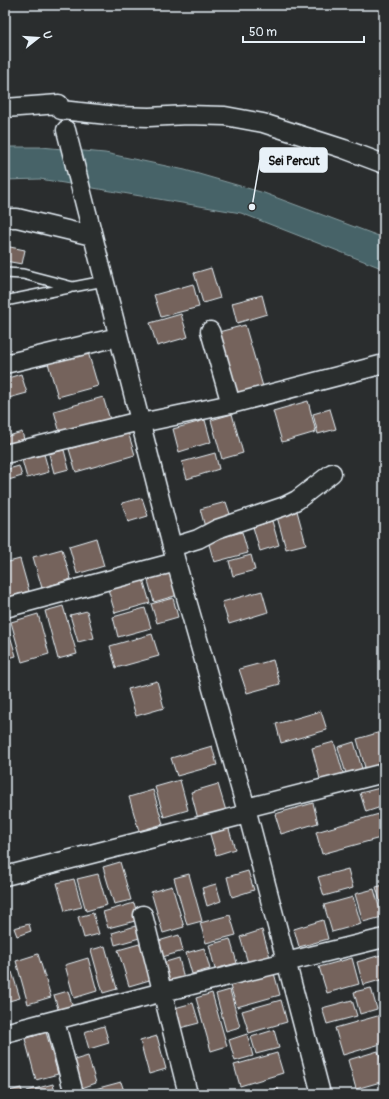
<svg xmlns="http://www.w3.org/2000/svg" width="389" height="1099" font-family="Pangolin,sans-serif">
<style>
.water{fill:#466467;stroke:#879ca1}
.building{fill:#74645b;stroke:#e8f1f8}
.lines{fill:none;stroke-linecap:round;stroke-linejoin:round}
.service-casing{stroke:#e8f1f8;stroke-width:12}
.minor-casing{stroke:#e8f1f8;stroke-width:21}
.service{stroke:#2a2d2e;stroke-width:9}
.minor{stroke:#2a2d2e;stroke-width:18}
.leader{fill:none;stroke:#e8f1f8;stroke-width:1.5}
.callout-dot{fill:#e8f1f8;stroke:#2a2d2e;stroke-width:1.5}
.callout{fill:#e8f1f8;stroke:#e8f1f8;stroke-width:1.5}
.callout-label{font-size:12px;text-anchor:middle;font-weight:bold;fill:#111}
</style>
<rect width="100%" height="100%" fill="#2a2d2e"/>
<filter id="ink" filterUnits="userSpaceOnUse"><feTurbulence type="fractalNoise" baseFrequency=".025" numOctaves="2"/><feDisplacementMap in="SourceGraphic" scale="8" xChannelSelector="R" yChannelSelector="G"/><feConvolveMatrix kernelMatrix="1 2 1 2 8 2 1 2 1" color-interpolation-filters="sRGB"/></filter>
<g filter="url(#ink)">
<path class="water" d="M 5,147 L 41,147 L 105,153 L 185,170 L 264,193 L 384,238 L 384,269 L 241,213 L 40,179 L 5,180 Z"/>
<path class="building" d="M 5,246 L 25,250 L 22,264 L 5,261 Z
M 211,268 L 220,298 L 203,303 L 194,273 Z
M 193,284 L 199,307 L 161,317 L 154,295 Z
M 262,295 L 267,314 L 237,323 L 232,303 Z
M 181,314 L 188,337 L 157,346 L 150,323 Z
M 245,325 L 264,390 L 233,398 L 215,333 Z
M 88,352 L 98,386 L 58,397 L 48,363 Z
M 21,374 L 27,393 L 5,399 L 5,379 Z
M 103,397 L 111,423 L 61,437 L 54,411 Z
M 308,401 L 316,432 L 282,442 L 273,411 Z
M 330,409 L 336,429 L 318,434 L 313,414 Z
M 232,414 L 243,453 L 222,459 L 211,420 Z
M 205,420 L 211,442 L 179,452 L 173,429 Z
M 22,432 L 25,443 L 5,448 L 5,437 Z
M 128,432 L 135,455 L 76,472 L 69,449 Z
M 64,450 L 69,469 L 54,473 L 49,454 Z
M 215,453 L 219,469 L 187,479 L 182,462 Z
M 44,454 L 49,472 L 27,478 L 22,460 Z
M 19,466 L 22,476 L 5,481 L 5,470 Z
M 142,498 L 148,516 L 128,522 L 122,503 Z
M 226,502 L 232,520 L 205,527 L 200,509 Z
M 297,511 L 306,544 L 286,549 L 277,517 Z
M 272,521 L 279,545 L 260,551 L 253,527 Z
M 242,532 L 248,553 L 214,562 L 208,541 Z
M 96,538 L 104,566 L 77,574 L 69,546 Z
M 62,549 L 71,579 L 42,588 L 33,557 Z
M 251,555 L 255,570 L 233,576 L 229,561 Z
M 20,559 L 29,591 L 5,598 L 5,563 Z
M 172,570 L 178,595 L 154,602 L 147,577 Z
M 143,579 L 150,603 L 115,613 L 108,589 Z
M 262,591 L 268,612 L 229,624 L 222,602 Z
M 173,598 L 178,617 L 157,623 L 151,604 Z
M 63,606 L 77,654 L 58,659 L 45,611 Z
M 145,608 L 151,628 L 118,637 L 113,617 Z
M 87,611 L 94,638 L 78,642 L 70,615 Z
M 38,614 L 49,654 L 22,662 L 11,622 Z
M 5,625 L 7,625 L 16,656 L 5,659 Z
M 152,634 L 159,656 L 116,668 L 110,646 Z
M 273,660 L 280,684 L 247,693 L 239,669 Z
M 157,681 L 164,708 L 136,716 L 128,689 Z
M 321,711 L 327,730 L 281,743 L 276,724 Z
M 384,731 L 384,766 L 366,771 L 357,739 Z
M 334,742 L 344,776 L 321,783 L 312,748 Z
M 354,742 L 363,772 L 347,777 L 338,747 Z
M 212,746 L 217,765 L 177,776 L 171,758 Z
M 180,780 L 188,810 L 164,817 L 155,787 Z
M 218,784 L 226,811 L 198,819 L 191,792 Z
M 384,787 L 384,806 L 366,812 L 360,793 Z
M 153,790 L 163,824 L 139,831 L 129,797 Z
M 313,803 L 318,823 L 281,834 L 275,814 Z
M 379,814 L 384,831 L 384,837 L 322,854 L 316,832 Z
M 228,826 L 235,849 L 216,855 L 209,831 Z
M 120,862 L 131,900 L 114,904 L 103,867 Z
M 348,869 L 353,888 L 324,896 L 318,877 Z
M 248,871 L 254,890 L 232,897 L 227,877 Z
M 98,874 L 107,905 L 86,911 L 77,879 Z
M 189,874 L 202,921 L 187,925 L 174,878 Z
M 74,879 L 82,907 L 65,911 L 57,883 Z
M 216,884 L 221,901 L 207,906 L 202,888 Z
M 384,885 L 384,915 L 376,887 Z
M 172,886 L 184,927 L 163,933 L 151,892 Z
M 374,889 L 382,917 L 363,922 L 355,894 Z
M 353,897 L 361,924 L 332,932 L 324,905 Z
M 134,903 L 139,920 L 108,928 L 103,912 Z
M 93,913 L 99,934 L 84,938 L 78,917 Z
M 230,915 L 236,935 L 206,943 L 200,923 Z
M 323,920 L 328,939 L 299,947 L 294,929 Z
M 29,924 L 31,931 L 17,936 L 14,928 Z
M 139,925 L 143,937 L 115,945 L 112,933 Z
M 262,930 L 270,957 L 248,963 L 240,937 Z
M 179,935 L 183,951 L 159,958 L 155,942 Z
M 230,939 L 237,963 L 215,969 L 209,945 Z
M 143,943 L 153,979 L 129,986 L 118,950 Z
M 105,946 L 117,989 L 103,993 L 91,950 Z
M 204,948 L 210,969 L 192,974 L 186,953 Z
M 38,954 L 51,997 L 28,1004 L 16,961 Z
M 384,954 L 384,979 L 363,985 L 357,962 Z
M 88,958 L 97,991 L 74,998 L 65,965 Z
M 179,958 L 184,979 L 165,984 L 159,964 Z
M 352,958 L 359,984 L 327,993 L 319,967 Z
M 12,972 L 20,998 L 5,1002 L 5,974 Z
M 274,973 L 280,995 L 237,1007 L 230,986 Z
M 371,988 L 377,1009 L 360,1014 L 354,992 Z
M 230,990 L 240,1027 L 226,1031 L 216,994 Z
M 68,991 L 73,1008 L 59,1012 L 54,995 Z
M 212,993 L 227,1046 L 211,1051 L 196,998 Z
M 281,1000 L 287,1022 L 249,1033 L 242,1011 Z
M 352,1000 L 357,1016 L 327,1024 L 322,1008 Z
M 193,1003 L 199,1023 L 176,1029 L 171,1009 Z
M 381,1015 L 384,1027 L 384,1043 L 343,1055 L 335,1028 Z
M 104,1026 L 109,1043 L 89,1049 L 84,1032 Z
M 274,1030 L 279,1048 L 256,1054 L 251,1037 Z
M 46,1032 L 58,1074 L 36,1080 L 25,1039 Z
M 247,1034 L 253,1056 L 235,1061 L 229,1040 Z
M 157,1036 L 166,1069 L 149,1074 L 140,1041 Z
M 378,1051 L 384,1073 L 384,1081 L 356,1089 L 348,1060 Z
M 277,1053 L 283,1073 L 240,1086 L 234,1065 Z
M 88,1056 L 96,1083 L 79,1089 L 71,1061 Z
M 121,1082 L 125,1094 L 81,1094 L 80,1093 Z
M 53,1084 L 55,1094 L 28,1094 L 27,1091 Z
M 21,1088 L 23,1094 L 7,1094 L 6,1092 Z
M 278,1088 L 279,1094 L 257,1094 Z"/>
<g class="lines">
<defs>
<path id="service" d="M 5,273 L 23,274 L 73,287 L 104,281
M 5,301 L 69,288"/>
<path id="minor" d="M 5,108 L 59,104
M 61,110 L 117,116 L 149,117 L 187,115 L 225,116 L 263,123 L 344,149 L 384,164
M 66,130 L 176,562 L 246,808 L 321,1094
M 5,218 L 17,218 L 92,236
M 210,331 L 231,404
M 5,364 L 118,337
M 141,423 L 231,404 L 384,364
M 5,454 L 140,421
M 172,547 L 198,539 L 217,529 L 285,506 L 297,500 L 332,473
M 5,608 L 176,562
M 246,808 L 384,773
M 5,876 L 247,814
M 143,915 L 188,1094
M 55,1021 L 74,1094
M 5,1033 L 163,992 L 384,938"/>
</defs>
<use href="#service" class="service-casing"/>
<use href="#minor" class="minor-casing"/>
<use href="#service" class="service"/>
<use href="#minor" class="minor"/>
</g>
</g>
<path class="leader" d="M252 207L260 160"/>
<circle class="callout-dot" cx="252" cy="207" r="4"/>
<rect class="callout" x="260" y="148" width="67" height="24" rx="4"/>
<g class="callout-label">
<text x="294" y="165">Sei Percut</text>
</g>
<rect width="389" height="1099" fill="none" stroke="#2a2d2e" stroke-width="20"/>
<rect x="10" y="10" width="369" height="1079" fill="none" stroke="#e8f1f8" stroke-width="1.5" filter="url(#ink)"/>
<g transform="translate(38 38) rotate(73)" stroke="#2a2d2e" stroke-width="3" paint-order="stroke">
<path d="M0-3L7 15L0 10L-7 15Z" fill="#e8f1f8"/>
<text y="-6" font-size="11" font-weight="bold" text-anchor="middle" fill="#e8f1f8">U</text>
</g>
<path d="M243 36v6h121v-6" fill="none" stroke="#e8f1f8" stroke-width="2"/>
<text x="249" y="36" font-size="12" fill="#e8f1f8" stroke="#2a2d2e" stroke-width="3" paint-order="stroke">50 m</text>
</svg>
